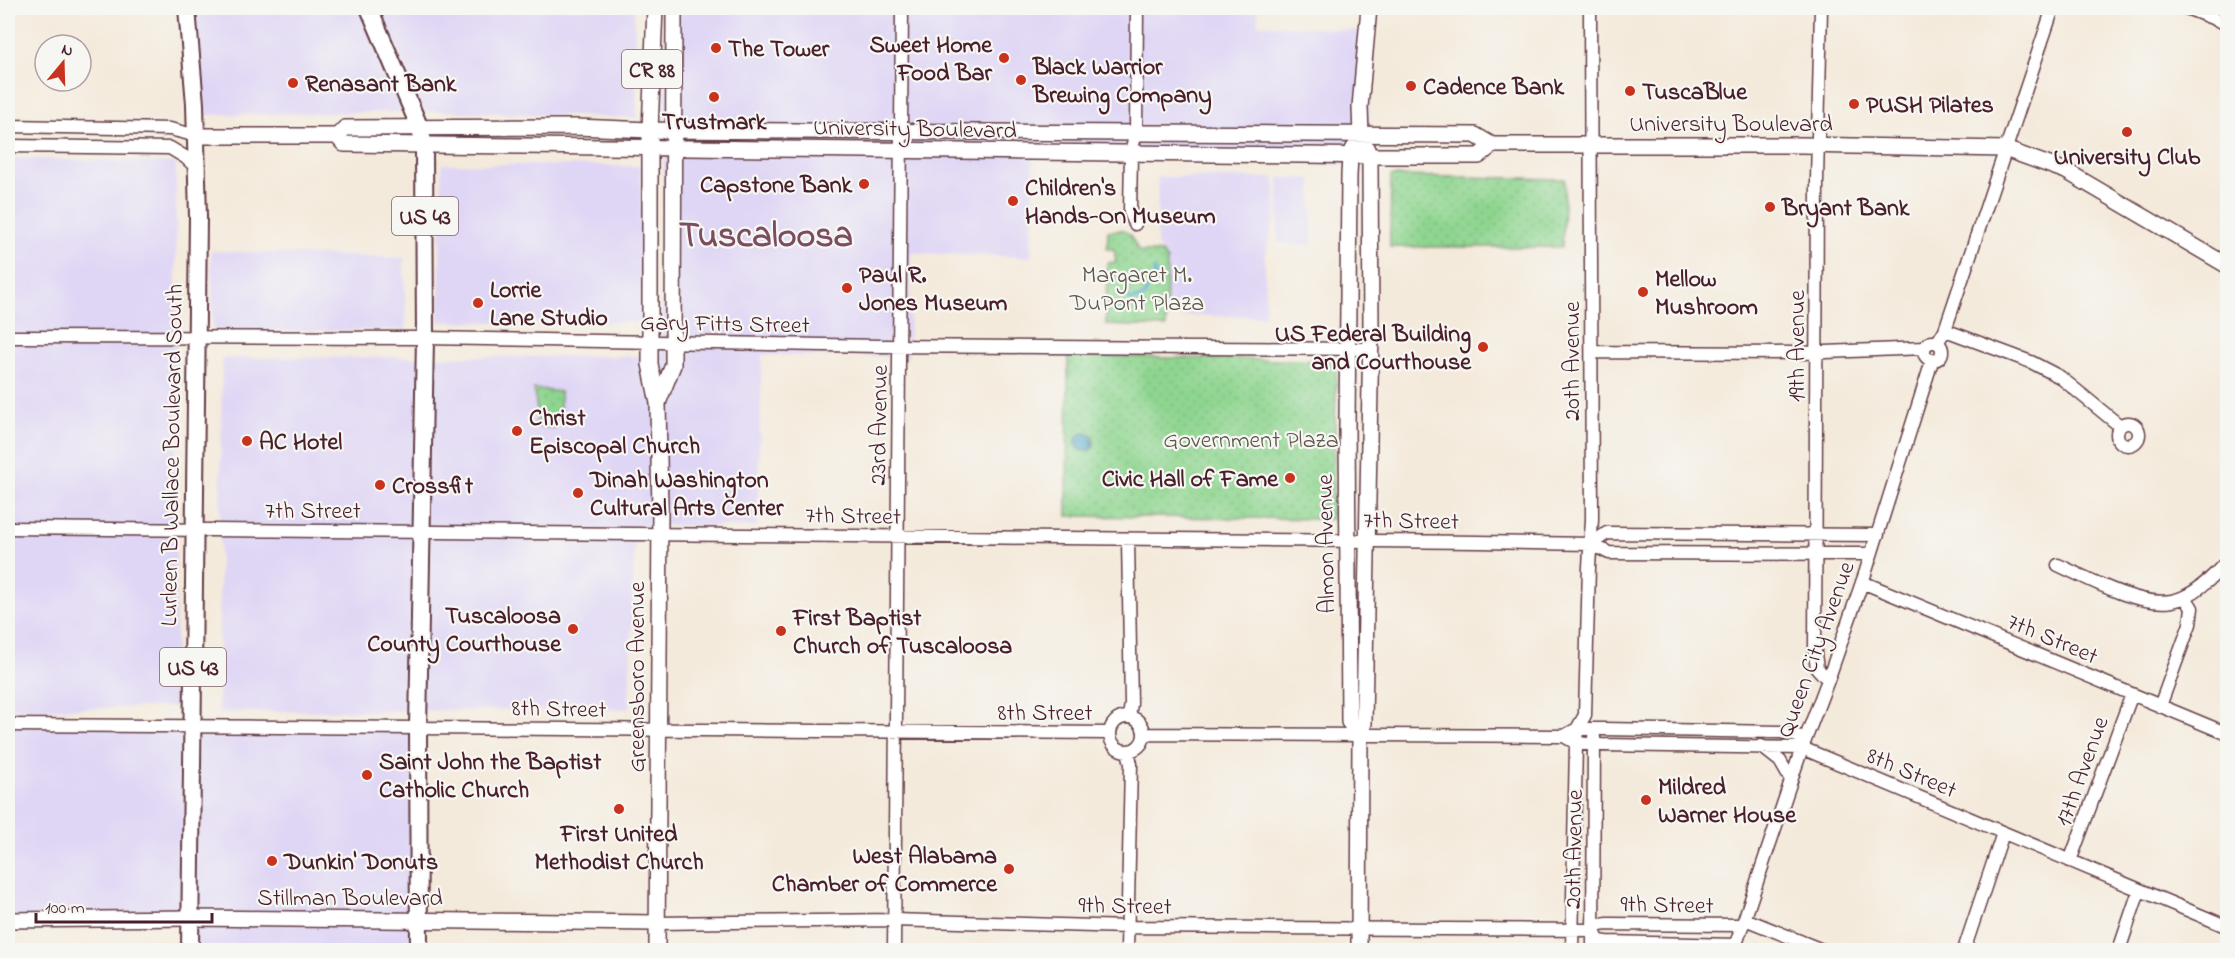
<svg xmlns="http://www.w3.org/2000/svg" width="2235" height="958" font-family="'Indie Flower',sans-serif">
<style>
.built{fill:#dfd5f5}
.grass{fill:url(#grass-dots);stroke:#6c7a5d;stroke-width:1.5}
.water{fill:url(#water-waves);stroke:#486278;stroke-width:1.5}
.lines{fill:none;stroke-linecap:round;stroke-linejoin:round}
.stream{stroke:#46a6c6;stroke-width:4}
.minor-casing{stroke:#643d45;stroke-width:15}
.major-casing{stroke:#643d45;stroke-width:18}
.highway-casing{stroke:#643d45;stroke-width:20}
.minor{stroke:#fff;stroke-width:12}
.major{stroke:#fff;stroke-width:15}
.highway{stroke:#fff;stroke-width:16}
.poi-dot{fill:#c8321e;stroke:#f6f6f2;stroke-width:2}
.labels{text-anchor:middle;stroke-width:4.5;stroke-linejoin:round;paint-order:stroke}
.shield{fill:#f6f6f2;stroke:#7e6067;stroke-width:1.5}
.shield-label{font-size:22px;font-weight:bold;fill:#4a1f2b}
.poi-label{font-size:24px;font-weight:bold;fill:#4a1f2b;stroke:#f6f6f2;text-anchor:start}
.street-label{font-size:24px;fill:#4a1f2b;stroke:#f6f6f2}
.park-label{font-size:24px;fill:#5e5649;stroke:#f6f6f2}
.town-label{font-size:36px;font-weight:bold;fill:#7c4c61;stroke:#f6f6f2}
</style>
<defs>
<pattern id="grass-dots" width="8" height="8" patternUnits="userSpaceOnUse" patternTransform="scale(1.5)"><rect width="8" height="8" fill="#8ed58f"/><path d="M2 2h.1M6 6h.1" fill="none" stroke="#7cb67c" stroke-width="1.8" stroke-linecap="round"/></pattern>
<pattern id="water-waves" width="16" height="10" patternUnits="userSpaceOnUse" patternTransform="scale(1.5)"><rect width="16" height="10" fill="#46a6c6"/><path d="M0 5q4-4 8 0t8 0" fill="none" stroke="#3c87a1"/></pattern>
</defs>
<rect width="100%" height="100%" fill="#f6f6f2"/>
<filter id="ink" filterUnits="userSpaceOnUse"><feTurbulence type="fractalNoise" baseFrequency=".0167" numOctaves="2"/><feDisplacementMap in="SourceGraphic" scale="12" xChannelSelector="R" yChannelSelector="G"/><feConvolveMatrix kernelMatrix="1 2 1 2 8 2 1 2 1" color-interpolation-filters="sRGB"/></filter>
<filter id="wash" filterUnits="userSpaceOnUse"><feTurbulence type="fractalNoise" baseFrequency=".008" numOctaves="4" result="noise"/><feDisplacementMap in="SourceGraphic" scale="24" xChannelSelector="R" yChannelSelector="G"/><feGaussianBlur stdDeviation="1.35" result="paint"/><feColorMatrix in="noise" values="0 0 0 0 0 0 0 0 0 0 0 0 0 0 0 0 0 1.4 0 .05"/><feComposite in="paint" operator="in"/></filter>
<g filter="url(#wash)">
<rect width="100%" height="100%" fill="#f4eadb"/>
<path class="built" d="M 182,8 L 634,8 L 637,118 L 444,111 L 207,115 Z
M 666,8 L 1258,8 L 1258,24 L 1375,32 L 1365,167 L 1034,142 L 1031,257 L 911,253 L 909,357 L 762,355 L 757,527 L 635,525 L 629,709 L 218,712 L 222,358 L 661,356 Z
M 8,158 L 176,163 L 176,707 L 8,709 Z
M 442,164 L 641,166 L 642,322 L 439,322 Z
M 1158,177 L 1275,178 L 1275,216 L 1265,257 L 1265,316 L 1166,316 L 1167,261 L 1157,244 Z
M 1279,178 L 1312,179 L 1312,245 L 1278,243 Z
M 211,251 L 404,258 L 406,330 L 213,331 Z
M 8,725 L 418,728 L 418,950 L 190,950 L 190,919 L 8,920 Z"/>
<path class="grass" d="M 1391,176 L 1565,179 L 1562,247 L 1390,247 Z
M 1123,230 L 1130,235 L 1139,251 L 1162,253 L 1167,261 L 1166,327 L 1106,325 L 1107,263 L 1116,262 L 1114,249 L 1107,249 L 1108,231 Z
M 1068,356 L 1337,361 L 1332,519 L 1067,516 Z
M 534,389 L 560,392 L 560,409 L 555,428 L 534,426 L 538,418 Z"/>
<path class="water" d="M1076 442a9 9 0 1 1 18 0a9 9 0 1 1-18 0Z"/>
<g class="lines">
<path class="stream" d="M 1152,281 L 1155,274 L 1154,270
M 1121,295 L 1132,300 L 1144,297 L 1148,288"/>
</g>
</g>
<g filter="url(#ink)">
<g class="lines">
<defs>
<path id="minor" d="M 1821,8 L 1817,180 L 1815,654 L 1817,668 L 1828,680
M 2186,8 L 2228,24
M 8,126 L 170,129 L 197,136
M 8,146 L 170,148 L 185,157 L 197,168
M 1135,224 L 1130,212 L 1131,153 L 1136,132 L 1137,8
M 1945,330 L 2031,362 L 2060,377 L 2120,426
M 8,337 L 425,338 L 880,346 L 1370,349
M1924 351a9 9 0 1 1 18 0a9 9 0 1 1-18 0Z
M 1937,343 L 1945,330 L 2053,8
M 1593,352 L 1801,353 L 1924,348
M2117 434a11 11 0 1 1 22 0a11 11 0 1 1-22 0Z
M 8,528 L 1479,542 L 1591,544 L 1609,553 L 1871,554
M 1128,540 L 1131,704 L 1129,716
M 1591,544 L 1607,533 L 1878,535
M 2058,565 C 2089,579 2139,607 2172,601 C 2194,597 2214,576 2228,560
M 1862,582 L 2228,734
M 2160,706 L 2190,624 L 2192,608 L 2185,597
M1110 734a17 17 0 1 1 34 0a17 17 0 1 1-34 0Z
M 8,725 L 1110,733
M 1144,734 L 1564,736 L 1577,729 L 1602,729 L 1781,732 L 1806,738
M 1564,736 L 1576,743 L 1601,745 L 1802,748 L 2228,927
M 1761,746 L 1780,761 L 1791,780
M 2070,861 L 2132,694
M 1745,919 L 1822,950
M 657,923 L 894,920 L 1127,927 L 1593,930 L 1599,925 L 1608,924 L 1743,925
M 1593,930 L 1599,941 L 1607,942 L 1735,945
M 894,950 L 902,8
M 1127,950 L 1131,764 L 1128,751
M 1572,950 L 1576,743 L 1577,729 L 1585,715 L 1589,567 L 1592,519 L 1590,8
M 1593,950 L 1594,737
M 1734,950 L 1802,748 L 1828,680 L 1865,574 L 1932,361
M 1964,950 L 2003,833
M 2119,950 L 2139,891"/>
<path id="major" d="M 655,8 L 650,130 L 650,364 L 658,403 L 660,511 L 657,950
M 197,136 L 337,136 L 345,128 L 576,127 L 650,130 L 1475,135 L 1492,145 L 1802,145 L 2005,149 L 2066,171 L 2228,266
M 337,136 L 344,144 L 1386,156 L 1479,156 L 1492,145
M 1354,148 L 1350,155 L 1349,176 L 1347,426 L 1349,722 L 1360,735
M 658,403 L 673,365 L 674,8
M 8,920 L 190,918 L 657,923
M 1359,950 L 1360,735 L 1364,723 L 1371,330 L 1370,163 L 1370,156 L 1361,136 L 1360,107 L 1369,8"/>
<path id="highway" d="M 187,8 L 195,104 L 198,217 L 190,950
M 369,8 L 419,126 L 424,145 L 425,338 L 418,728 L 419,950"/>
</defs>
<use href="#minor" class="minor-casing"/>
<use href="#major" class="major-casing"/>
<use href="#highway" class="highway-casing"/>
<use href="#minor" class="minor"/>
<use href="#major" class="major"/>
<use href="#highway" class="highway"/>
</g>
</g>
<g class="poi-dot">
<circle cx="716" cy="48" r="6"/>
<circle cx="1004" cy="58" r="6"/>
<circle cx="1021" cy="80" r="6"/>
<circle cx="293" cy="83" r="6"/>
<circle cx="1411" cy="86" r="6"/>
<circle cx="1630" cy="91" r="6"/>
<circle cx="714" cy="97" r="6"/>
<circle cx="1854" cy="104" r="6"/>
<circle cx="2127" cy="132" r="6"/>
<circle cx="864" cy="184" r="6"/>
<circle cx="1013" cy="201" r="6"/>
<circle cx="1770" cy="207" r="6"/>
<circle cx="847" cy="288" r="6"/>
<circle cx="1643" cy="292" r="6"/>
<circle cx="478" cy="303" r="6"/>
<circle cx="1483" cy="347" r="6"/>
<circle cx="517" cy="431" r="6"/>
<circle cx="247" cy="441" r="6"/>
<circle cx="1290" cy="478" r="6"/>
<circle cx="380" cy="485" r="6"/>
<circle cx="578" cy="493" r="6"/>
<circle cx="573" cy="629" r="6"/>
<circle cx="781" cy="631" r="6"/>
<circle cx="367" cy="775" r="6"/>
<circle cx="1646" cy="800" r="6"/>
<circle cx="619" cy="809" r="6"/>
<circle cx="272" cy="861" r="6"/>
<circle cx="1009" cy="869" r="6"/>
</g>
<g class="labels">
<g class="shield">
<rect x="622" y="50" width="60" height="38" rx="4.5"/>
<rect x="392" y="197" width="66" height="38" rx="4.5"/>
<rect x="160" y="648" width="66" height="38" rx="4.5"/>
</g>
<g class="shield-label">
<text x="652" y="77">CR 88</text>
<text x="425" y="224">US 43</text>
<text x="193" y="675">US 43</text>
</g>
<g class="poi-label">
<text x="992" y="52" text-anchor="end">Sweet Home<tspan x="992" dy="28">Food Bar</tspan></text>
<text x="728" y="56">The Tower</text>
<text x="1033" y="74">Black Warrior<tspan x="1033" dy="28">Brewing Company</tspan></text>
<text x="305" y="91">Renasant Bank</text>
<text x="1423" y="94">Cadence Bank</text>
<text x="1642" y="99">TuscaBlue</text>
<text x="1866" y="112">PUSH Pilates</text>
<text x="714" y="129" text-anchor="middle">Trustmark</text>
<text x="2127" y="164" text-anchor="middle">University Club</text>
<text x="852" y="192" text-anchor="end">Capstone Bank</text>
<text x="1025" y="195">Children's<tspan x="1025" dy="28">Hands-On Museum</tspan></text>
<text x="1782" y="215">Bryant Bank</text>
<text x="859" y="282">Paul R.<tspan x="859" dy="28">Jones Museum</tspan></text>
<text x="1655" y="286">Mellow<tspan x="1655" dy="28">Mushroom</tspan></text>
<text x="490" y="297">Lorrie<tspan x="490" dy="28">Lane Studio</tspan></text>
<text x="1471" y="341" text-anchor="end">US Federal Building<tspan x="1471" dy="28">and Courthouse</tspan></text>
<text x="529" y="425">Christ<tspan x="529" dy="28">Episcopal Church</tspan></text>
<text x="259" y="449">AC Hotel</text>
<text x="1278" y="486" text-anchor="end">Civic Hall of Fame</text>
<text x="590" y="487">Dinah Washington<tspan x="590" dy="28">Cultural Arts Center</tspan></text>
<text x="392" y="493">Crossfit</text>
<text x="561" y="623" text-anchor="end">Tuscaloosa<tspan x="561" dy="28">County Courthouse</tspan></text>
<text x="793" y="625">First Baptist<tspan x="793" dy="28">Church of Tuscaloosa</tspan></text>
<text x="379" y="769">Saint John the Baptist<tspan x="379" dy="28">Catholic Church</tspan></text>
<text x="1658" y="794">Mildred<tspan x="1658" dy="28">Warner House</tspan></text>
<text x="619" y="841" text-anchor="middle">First United<tspan x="619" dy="28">Methodist Church</tspan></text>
<text x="997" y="863" text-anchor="end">West Alabama<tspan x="997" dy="28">Chamber of Commerce</tspan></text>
<text x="284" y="869">Dunkin' Donuts</text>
</g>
<g class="street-label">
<text x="1731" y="131">University Boulevard</text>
<text transform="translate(915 128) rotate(1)" y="8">University Boulevard</text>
<text transform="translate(725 323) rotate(1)" y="8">Gary Fitts Street</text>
<text transform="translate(1796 346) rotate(-90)" y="8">19th Avenue</text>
<text transform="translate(1571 361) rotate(-90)" y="8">20th Avenue</text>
<text transform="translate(878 425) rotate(-89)" y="8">23rd Avenue</text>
<text transform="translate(171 455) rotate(-89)" y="8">Lurleen B Wallace Boulevard South</text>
<text x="313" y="518">7th Street</text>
<text transform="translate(853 515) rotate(1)" y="8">7th Street</text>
<text transform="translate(1411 520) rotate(1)" y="8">7th Street</text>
<text transform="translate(1325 544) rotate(-91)" y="8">Almon Avenue</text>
<text transform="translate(2053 638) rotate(23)" y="8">7th Street</text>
<text transform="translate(1815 649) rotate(-70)" y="8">Queen City Avenue</text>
<text transform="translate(636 677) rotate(-90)" y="8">Greensboro Avenue</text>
<text transform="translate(559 708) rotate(1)" y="8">8th Street</text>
<text x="1045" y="720">8th Street</text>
<text transform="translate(2081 771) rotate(-70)" y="8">17th Avenue</text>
<text transform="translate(1912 772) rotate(23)" y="8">8th Street</text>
<text transform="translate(1573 849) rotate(-89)" y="8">20th Avenue</text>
<text x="350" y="905">Stillman Boulevard</text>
<text transform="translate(1667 904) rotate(1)" y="8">9th Street</text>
<text transform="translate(1125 905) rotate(1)" y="8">9th Street</text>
</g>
<g class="park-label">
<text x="1137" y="282">Margaret M.<tspan x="1137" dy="28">DuPont Plaza</tspan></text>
<text x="1251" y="447">Government Plaza</text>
</g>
<g class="town-label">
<text x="766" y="246">Tuscaloosa</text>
</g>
</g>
<rect width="2235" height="958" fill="none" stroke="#f6f6f2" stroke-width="30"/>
<g transform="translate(63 63) rotate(19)"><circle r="28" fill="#f6f6f2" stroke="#b1a0a2" stroke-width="1.5"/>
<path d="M0-4.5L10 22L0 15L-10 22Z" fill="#c8321e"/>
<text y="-9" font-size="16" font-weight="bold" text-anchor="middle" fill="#4a1f2b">N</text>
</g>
<path d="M36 913v9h176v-9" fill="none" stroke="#4a1f2b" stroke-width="3"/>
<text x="45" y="913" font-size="18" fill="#4a1f2b" stroke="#f6f6f2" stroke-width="4.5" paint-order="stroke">100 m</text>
</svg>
